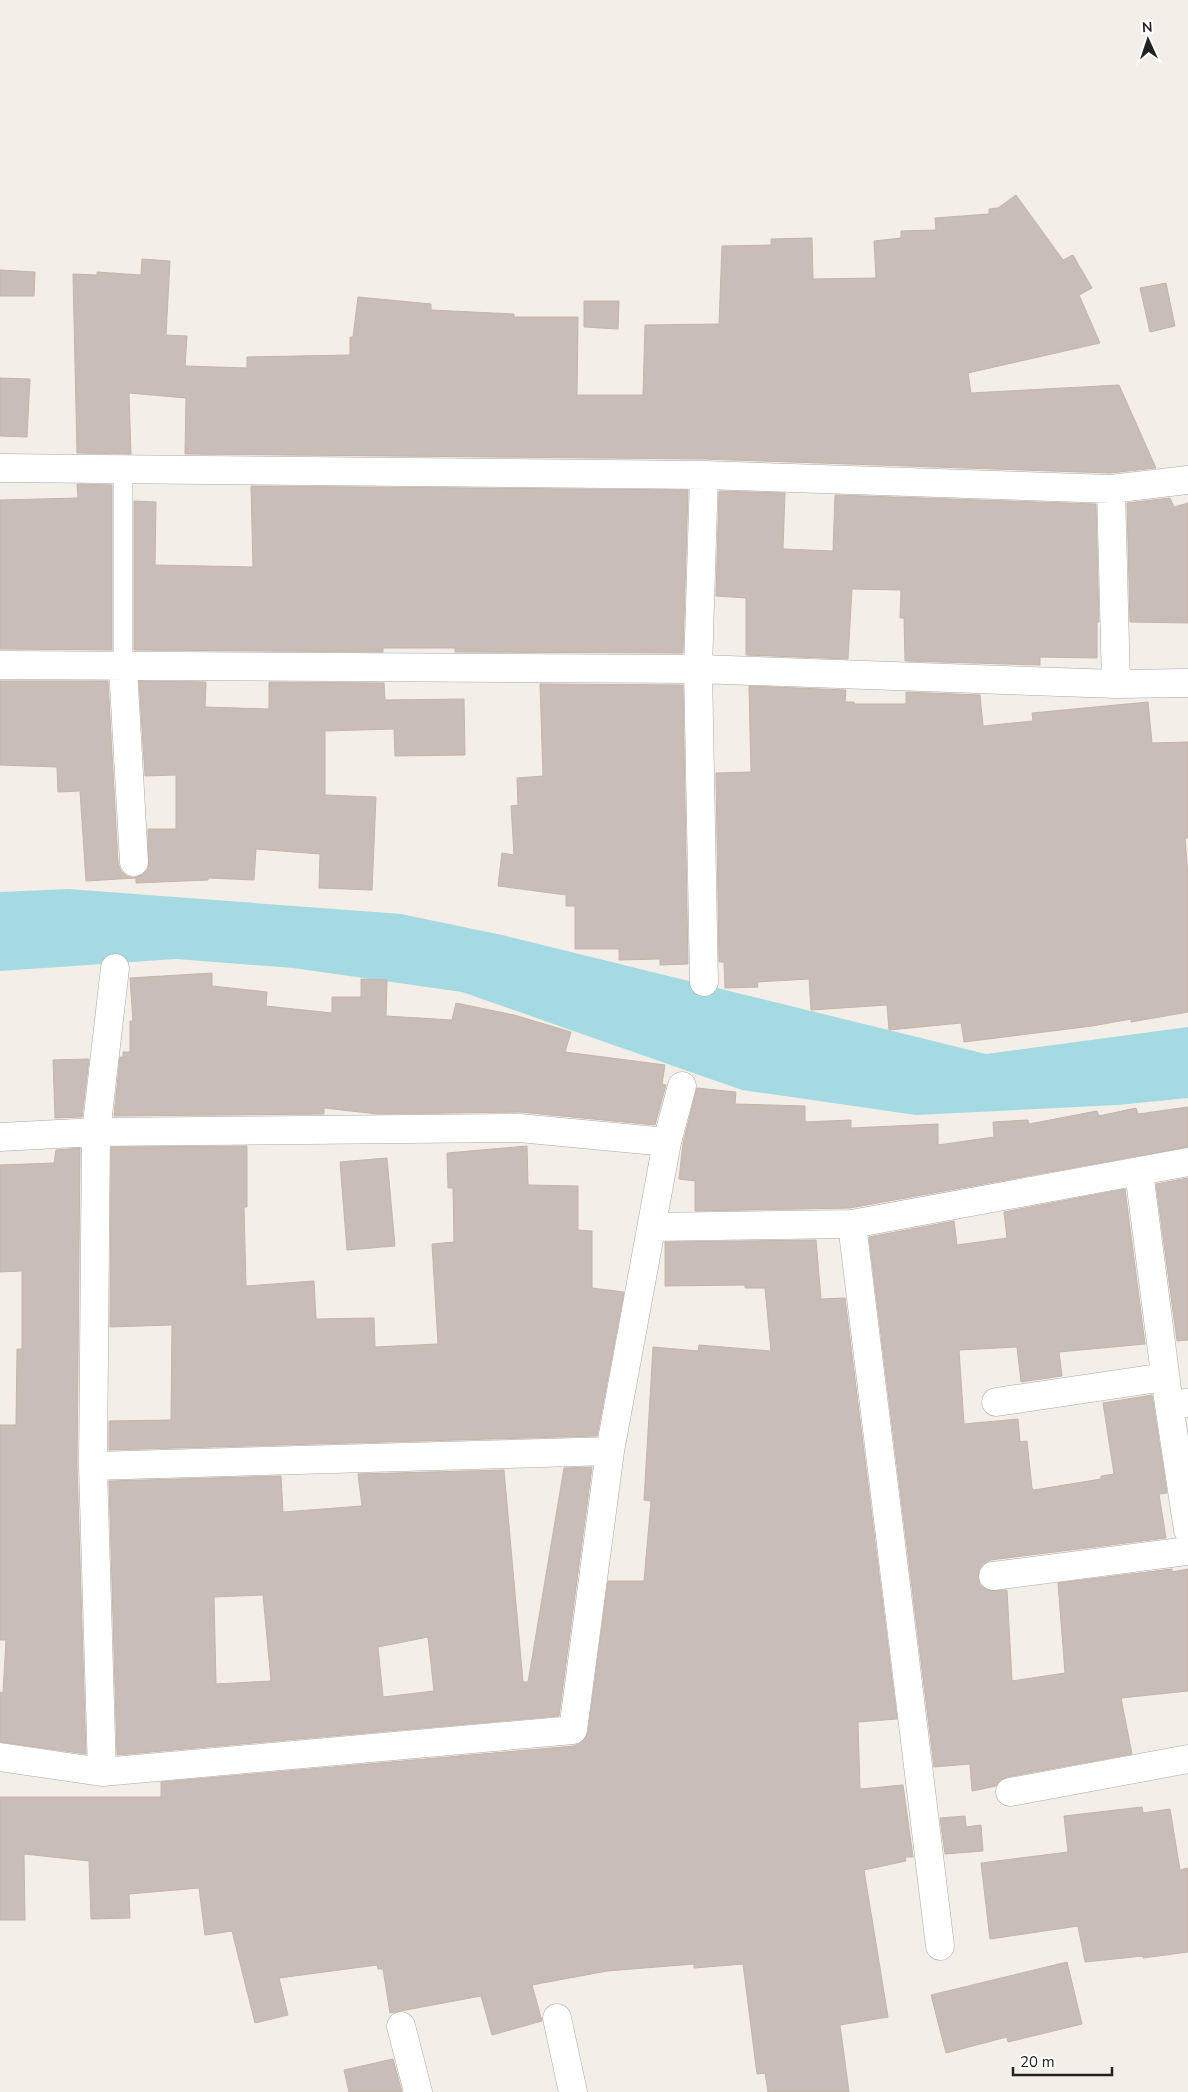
<svg xmlns="http://www.w3.org/2000/svg" width="1188" height="2092" font-family="'Nunito Sans',sans-serif">
<style>
.water{fill:#a6dae3}
.building{fill:#c8beb7;stroke:#c6b4a9;fill-rule:evenodd}
.lines{fill:none;stroke-linecap:round;stroke-linejoin:round}
.service-casing{stroke:#a9a9a9;stroke-width:20}
.minor-casing{stroke:#a9a9a9;stroke-width:29}
.service{stroke:#fff;stroke-width:19}
.minor{stroke:#fff;stroke-width:28}
</style>
<rect width="100%" height="100%" fill="#f3eee8"/>
<path class="water" d="M 68,889 L 401,914 L 502,935 L 986,1054 L 1188,1027 L 1188,1098 L 1117,1105 L 916,1115 L 742,1090 L 462,992 L 293,968 L 176,959 L 0,971 L 0,892 Z"/>
<path class="building" d="M 1016,195 L 1063,260 L 1073,255 L 1092,288 L 1079,295 L 1100,343 L 968,373 L 971,393 L 1119,385 L 1156,468 L 1110,473 L 704,459 L 185,454 L 186,398 L 129,393 L 131,454 L 77,453 L 73,274 L 97,275 L 97,272 L 141,275 L 142,259 L 170,261 L 166,335 L 187,336 L 185,366 L 247,368 L 247,357 L 350,355 L 350,337 L 353,337 L 358,297 L 431,304 L 431,310 L 514,314 L 514,317 L 578,317 L 577,395 L 643,395 L 645,325 L 719,324 L 722,246 L 771,245 L 771,239 L 812,238 L 813,279 L 876,278 L 874,241 L 901,238 L 901,231 L 936,230 L 935,218 L 989,214 L 989,209 L 998,208 Z
M 0,270 L 35,272 L 34,296 L 0,296 Z
M 1166,283 L 1175,326 L 1150,332 L 1140,288 Z
M 584,301 L 619,301 L 618,329 L 584,327 Z
M 0,378 L 30,379 L 27,437 L 0,436 Z
M 77,484 L 112,485 L 112,650 L 0,649 L 0,500 L 78,498 Z
M 251,486 L 688,490 L 683,653 L 455,652 L 455,648 L 383,648 L 383,652 L 134,650 L 134,501 L 156,502 L 155,565 L 253,567 Z
M 719,491 L 785,493 L 783,549 L 833,551 L 835,495 L 1096,504 L 1099,622 L 1097,622 L 1097,658 L 1040,657 L 1040,665 L 905,661 L 904,618 L 900,618 L 901,590 L 852,589 L 848,659 L 746,655 L 746,598 L 716,596 Z
M 1170,498 L 1174,507 L 1188,503 L 1188,623 L 1130,622 L 1127,503 Z
M 0,681 L 108,681 L 118,863 L 121,871 L 127,876 L 134,878 L 142,875 L 148,869 L 148,829 L 176,829 L 176,775 L 145,776 L 139,681 L 206,682 L 205,707 L 269,709 L 269,682 L 384,683 L 385,700 L 464,699 L 465,755 L 395,756 L 394,729 L 325,731 L 325,795 L 376,797 L 372,890 L 319,888 L 320,854 L 256,849 L 254,880 L 208,878 L 208,880 L 136,883 L 136,878 L 86,881 L 80,791 L 58,792 L 57,767 L 0,765 Z
M 540,684 L 683,685 L 688,964 L 660,965 L 660,959 L 619,960 L 619,949 L 575,949 L 575,906 L 566,906 L 566,895 L 498,886 L 502,853 L 514,855 L 511,806 L 518,805 L 517,778 L 543,776 Z
M 749,686 L 846,690 L 845,702 L 854,702 L 854,704 L 906,704 L 906,692 L 980,695 L 983,726 L 1033,721 L 1032,713 L 1148,702 L 1152,743 L 1188,742 L 1188,838 L 1185,838 L 1188,875 L 1188,1012 L 1131,1022 L 1131,1019 L 1092,1026 L 964,1042 L 961,1023 L 889,1030 L 887,1005 L 811,1010 L 809,979 L 757,982 L 758,987 L 725,988 L 724,962 L 719,962 L 716,773 L 751,772 Z
M 212,973 L 212,986 L 267,992 L 266,1006 L 332,1013 L 332,997 L 361,997 L 361,979 L 387,980 L 386,1016 L 452,1020 L 456,1003 L 514,1015 L 571,1032 L 565,1052 L 665,1065 L 662,1084 L 666,1085 L 655,1125 L 520,1112 L 378,1114 L 324,1108 L 324,1114 L 114,1116 L 120,1057 L 123,1057 L 123,1052 L 130,1052 L 130,1021 L 133,1021 L 130,978 Z
M 89,1059 L 82,1117 L 55,1118 L 53,1060 Z
M 697,1088 L 736,1092 L 735,1104 L 805,1106 L 805,1122 L 851,1120 L 851,1128 L 938,1124 L 938,1145 L 994,1137 L 993,1122 L 1028,1120 L 1029,1124 L 1097,1111 L 1099,1116 L 1136,1108 L 1138,1114 L 1188,1107 L 1188,1147 L 850,1208 L 695,1211 L 695,1181 L 679,1179 L 683,1143 Z
M 247,1146 L 247,1207 L 244,1207 L 246,1286 L 314,1281 L 316,1319 L 374,1318 L 375,1347 L 438,1344 L 432,1244 L 454,1242 L 453,1188 L 448,1188 L 447,1153 L 527,1146 L 528,1185 L 578,1186 L 578,1230 L 592,1231 L 592,1288 L 624,1292 L 597,1436 L 109,1450 L 109,1421 L 171,1420 L 172,1325 L 110,1327 L 111,1147 Z
M 80,1148 L 77,1466 L 86,1754 L 0,1742 L 0,1692 L 3,1693 L 6,1640 L 0,1640 L 0,1425 L 16,1425 L 17,1349 L 22,1349 L 22,1271 L 0,1272 L 0,1165 L 54,1163 L 56,1150 Z
M 387,1158 L 395,1246 L 347,1250 L 340,1162 Z
M 1188,1178 L 1188,1340 L 1177,1341 L 1156,1184 Z
M 1125,1189 L 1145,1344 L 1059,1352 L 1062,1376 L 1021,1382 L 1017,1347 L 959,1350 L 964,1424 L 1018,1419 L 1020,1442 L 1027,1441 L 1032,1488 L 1034,1490 L 1101,1479 L 1101,1476 L 1114,1474 L 1103,1403 L 1152,1395 L 1167,1493 L 1159,1494 L 1166,1538 L 991,1560 L 983,1564 L 979,1570 L 978,1578 L 980,1585 L 987,1590 L 1007,1590 L 1012,1681 L 1065,1673 L 1058,1583 L 1172,1569 L 1172,1572 L 1188,1569 L 1188,1691 L 1121,1698 L 1132,1754 L 1007,1777 L 1000,1780 L 996,1786 L 972,1791 L 970,1764 L 934,1767 L 869,1237 L 954,1221 L 957,1245 L 1007,1238 L 1004,1212 Z
M 816,1240 L 821,1299 L 845,1298 L 897,1719 L 858,1722 L 860,1789 L 903,1785 L 913,1857 L 905,1857 L 906,1861 L 864,1870 L 888,2017 L 840,2025 L 849,2092 L 768,2092 L 765,2073 L 757,2074 L 743,1964 L 694,1968 L 694,1964 L 607,1971 L 532,1985 L 542,2021 L 492,2035 L 481,1996 L 390,2013 L 383,1969 L 378,1969 L 377,1965 L 279,1978 L 288,2015 L 255,2023 L 232,1931 L 205,1935 L 199,1888 L 129,1894 L 130,1918 L 91,1919 L 89,1861 L 24,1854 L 25,1920 L 0,1920 L 0,1797 L 161,1797 L 161,1782 L 574,1746 L 581,1743 L 588,1732 L 608,1581 L 644,1581 L 651,1501 L 644,1500 L 653,1347 L 698,1351 L 699,1345 L 771,1351 L 765,1288 L 745,1288 L 745,1285 L 665,1286 L 665,1242 Z
M 592,1467 L 559,1716 L 117,1755 L 109,1481 L 281,1476 L 283,1512 L 362,1506 L 358,1474 L 504,1470 L 523,1682 L 528,1682 L 564,1468 ZM 263,1595 L 271,1681 L 216,1684 L 214,1597 ZM 428,1637 L 434,1691 L 383,1697 L 378,1647 Z
M 1142,1807 L 1143,1813 L 1170,1809 L 1180,1870 L 1188,1868 L 1188,1952 L 1143,1958 L 1143,1956 L 1085,1962 L 1078,1926 L 990,1939 L 981,1863 L 1068,1852 L 1064,1816 Z
M 965,1816 L 966,1827 L 981,1825 L 983,1851 L 945,1854 L 940,1818 Z
M 1067,1962 L 1082,2024 L 1008,2042 L 1007,2037 L 946,2053 L 931,1995 Z
M 393,2059 L 402,2092 L 349,2092 L 344,2070 Z"/>
<g class="lines">
<defs>
<path id="service" d="M 123,667 L 123,469"/>
<path id="minor" d="M 0,468 L 704,475 L 1111,489 L 1116,684
M 704,475 L 698,669 L 704,982
M 1111,489 L 1188,480
M 0,665 L 698,669 L 1116,684 L 1188,683
M 123,667 L 134,862
M 0,1137 L 96,1132 L 519,1128 L 667,1142
M 1139,1172 L 1169,1405
M 852,1224 L 940,1946
M 652,1227 L 852,1224 L 1188,1162
M 996,1402 L 1165,1377
M 1186,1403 L 1169,1405 L 1188,1530
M 93,1466 L 610,1451
M 993,1576 L 1188,1551
M 0,1757 L 102,1772 L 573,1730 L 610,1451 L 667,1142 L 682,1086
M 102,1772 L 93,1466 L 96,1132 L 115,968
M 1010,1792 L 1188,1759
M 557,2018 L 573,2092
M 401,2026 L 418,2092"/>
</defs>
<use href="#service" class="service-casing"/>
<use href="#minor" class="minor-casing"/>
<use href="#service" class="service"/>
<use href="#minor" class="minor"/>
</g>
<g transform="translate(1148 40) rotate(357)" stroke="#ffffff" stroke-width="4" paint-order="stroke">
<path d="M0-4L9 19L0 12L-9 19Z" fill="#222222"/>
<text y="-8" font-size="14" font-weight="bold" text-anchor="middle" fill="#222222">N</text>
</g>
<path d="M1013 2067v8h99v-8" fill="none" stroke="#222222" stroke-width="2.5"/>
<text x="1020" y="2067" font-size="15" fill="#222222" stroke="#ffffff" stroke-width="4" paint-order="stroke">20 m</text>
</svg>
